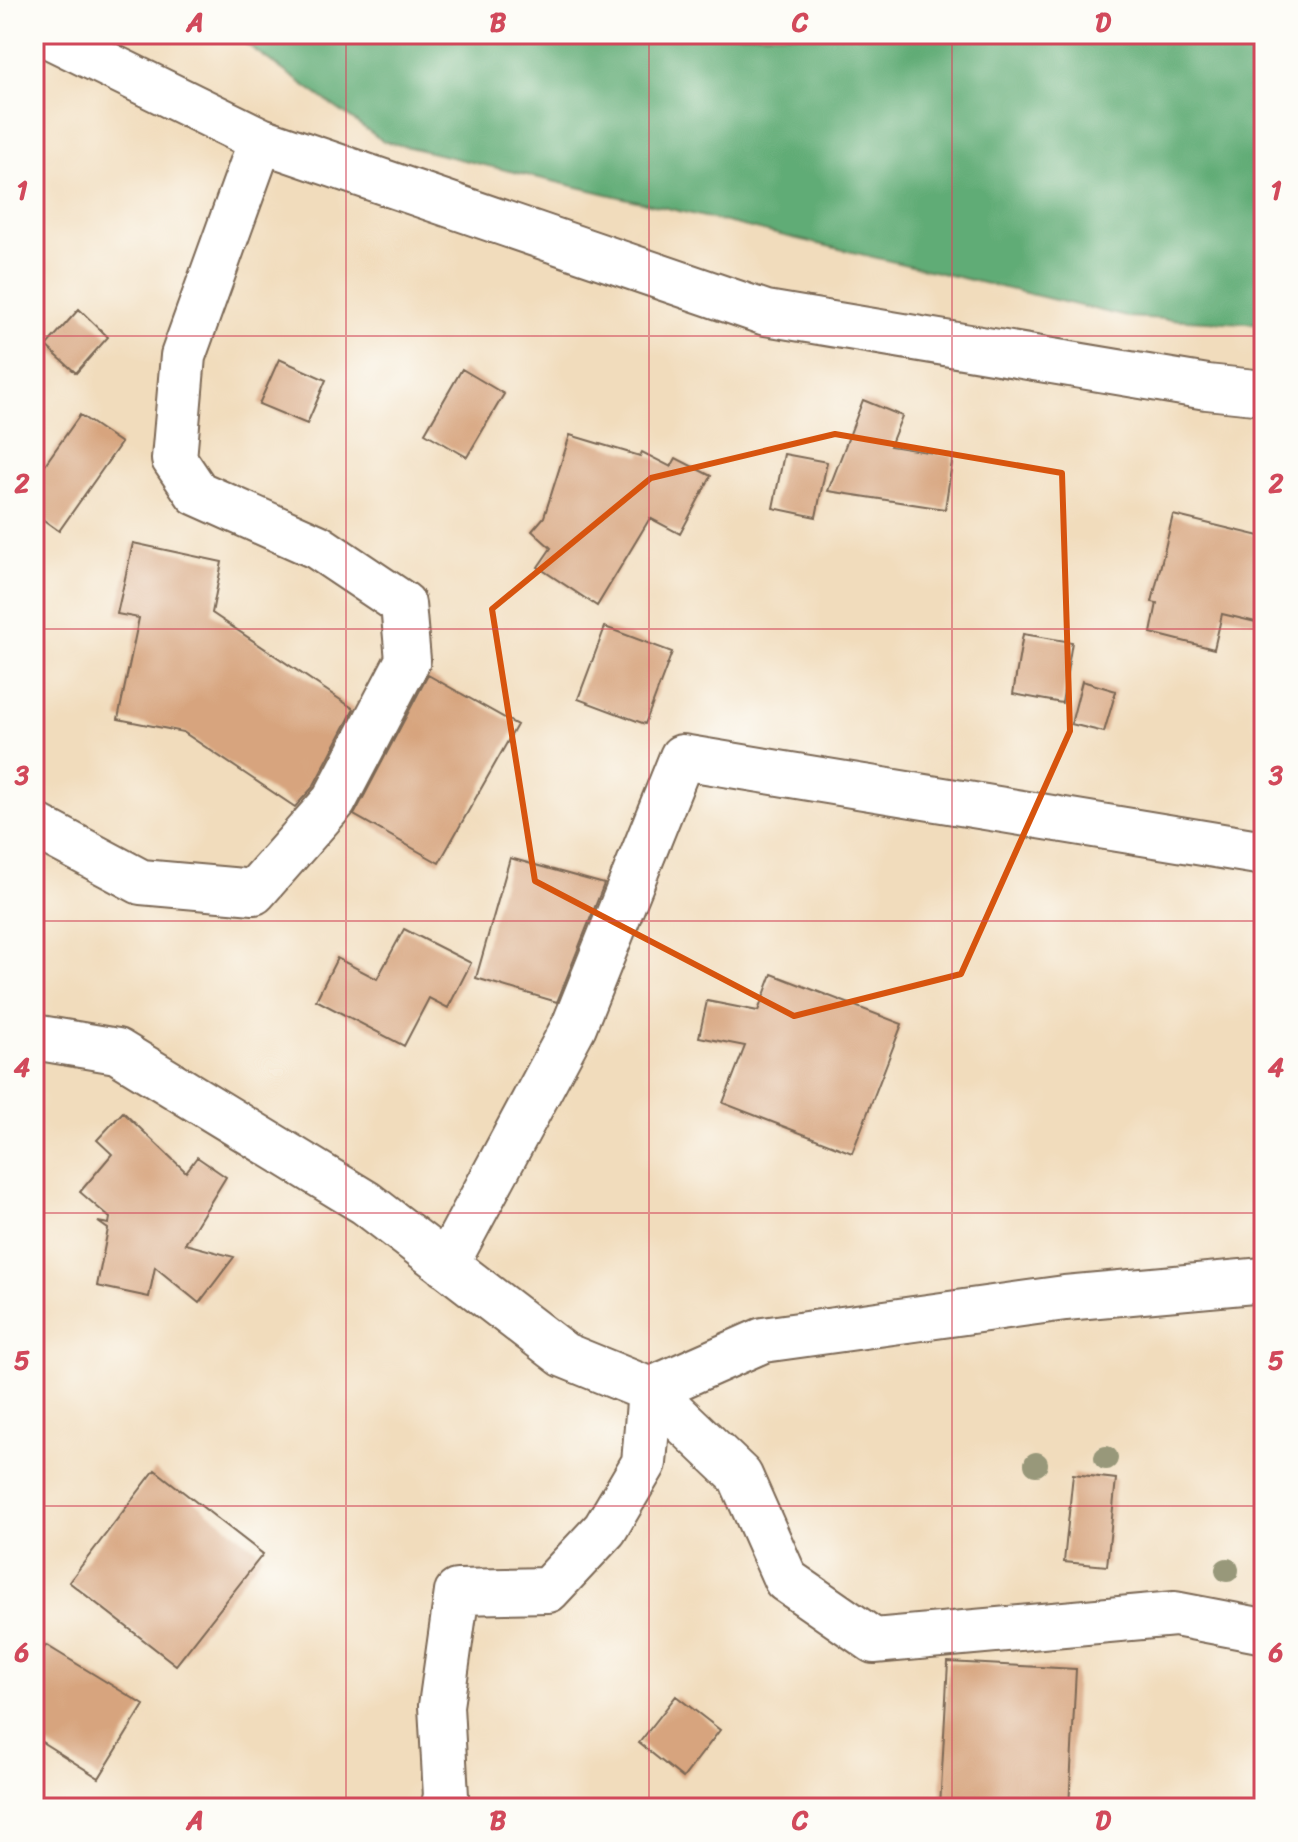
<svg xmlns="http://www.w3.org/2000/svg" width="1298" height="1842" font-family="Sriracha,sans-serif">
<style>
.forest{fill:#60ac76;stroke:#4e6b4a;stroke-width:2}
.building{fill:#d7a47e}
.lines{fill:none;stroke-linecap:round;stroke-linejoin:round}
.minor-casing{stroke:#7b6855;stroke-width:48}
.minor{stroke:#fff;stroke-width:44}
.tree{fill:#98987a}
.marked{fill:none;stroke:#d7540e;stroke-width:6;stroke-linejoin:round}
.grid{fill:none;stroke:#d1495b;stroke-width:2;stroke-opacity:0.55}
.neatline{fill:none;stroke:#d1495b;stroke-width:3}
.grid-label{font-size:26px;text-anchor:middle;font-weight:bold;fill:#d1495b}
</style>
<rect width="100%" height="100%" fill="#fdfcf7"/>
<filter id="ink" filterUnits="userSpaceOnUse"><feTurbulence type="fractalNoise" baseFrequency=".0125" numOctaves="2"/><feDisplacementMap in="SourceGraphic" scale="16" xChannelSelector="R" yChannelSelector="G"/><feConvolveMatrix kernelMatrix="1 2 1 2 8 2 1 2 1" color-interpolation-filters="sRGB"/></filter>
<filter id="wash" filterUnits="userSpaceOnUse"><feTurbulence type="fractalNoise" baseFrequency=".006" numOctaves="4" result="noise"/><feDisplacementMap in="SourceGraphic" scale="32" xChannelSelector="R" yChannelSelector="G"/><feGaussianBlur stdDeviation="1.8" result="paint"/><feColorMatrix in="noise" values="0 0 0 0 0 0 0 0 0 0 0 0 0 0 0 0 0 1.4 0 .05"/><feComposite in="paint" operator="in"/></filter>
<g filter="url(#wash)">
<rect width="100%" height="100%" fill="#f1dcbc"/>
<path class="forest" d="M 232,34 L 1264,34 L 1264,324 L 1127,317 L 383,141 Z"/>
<g id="blocks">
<path class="building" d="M 79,309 L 108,337 L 76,373 L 46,346 Z
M 279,359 L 326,380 L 307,424 L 259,404 Z
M 462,369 L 504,394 L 467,457 L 425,433 Z
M 863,400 L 902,416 L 890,446 L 953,456 L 945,509 L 828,491 Z
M 80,415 L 121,443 L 59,531 L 34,513 L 34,480 Z
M 570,435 L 640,456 L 642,452 L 671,467 L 676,458 L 711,476 L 680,534 L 650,518 L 597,606 L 538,567 L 551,548 L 532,531 L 544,517 Z
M 784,454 L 827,462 L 816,517 L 773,508 Z
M 1173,515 L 1264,537 L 1264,624 L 1222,614 L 1214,649 L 1151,633 L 1157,603 L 1152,602 Z
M 133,543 L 222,562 L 212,613 L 354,709 L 313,787 L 295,807 L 183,732 L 118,719 L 139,618 L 117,614 Z
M 605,627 L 672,652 L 645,724 L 578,699 Z
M 1023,634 L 1072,642 L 1062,703 L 1013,694 Z
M 428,675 L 517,725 L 439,863 L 354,815 Z
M 1082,681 L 1116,691 L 1104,732 L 1071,724 Z
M 510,858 L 604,884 L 557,1002 L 476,978 Z
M 404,929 L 471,963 L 448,1008 L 429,998 L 404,1046 L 316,1000 L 337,958 L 377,979 Z
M 772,974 L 902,1024 L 852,1153 L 723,1103 L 745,1046 L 699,1037 L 707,1001 L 758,1011 Z
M 123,1112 L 186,1172 L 197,1157 L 226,1177 L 185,1244 L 234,1257 L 199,1303 L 155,1267 L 149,1297 L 97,1286 L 108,1229 L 98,1222 L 109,1224 L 110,1218 L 80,1192 L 112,1154 L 97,1140 Z
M 155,1470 L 263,1554 L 176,1665 L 69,1582 Z
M 1073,1474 L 1116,1479 L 1107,1566 L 1064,1562 Z
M 46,1645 L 144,1705 L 99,1778 L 34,1737 L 34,1665 Z
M 948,1662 L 1076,1669 L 1069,1808 L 940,1808 Z
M 676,1696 L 720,1730 L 683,1778 L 639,1743 Z"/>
</g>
</g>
<g filter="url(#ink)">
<use href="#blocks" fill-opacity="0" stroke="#7b6855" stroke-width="2"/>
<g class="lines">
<defs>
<path id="minor" d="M 45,34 L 261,140 L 766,313 L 1207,387 L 1264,393
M 34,825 L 141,882 L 254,892 L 334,801 L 408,660 L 403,604 L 318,547 L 197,493 L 174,459 L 183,356 L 261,140
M 34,1037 L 117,1051 L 366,1203 L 564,1355 L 650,1390 L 763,1340 L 1065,1298 L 1264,1280
M 446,1265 L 574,1026 L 682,757 L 1264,853
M 650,1390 L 740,1476 L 786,1580 L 874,1641 L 1175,1614 L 1264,1631
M 443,1808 L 446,1796 L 441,1706 L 457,1592 L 548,1590 L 605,1529 L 644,1463 L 650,1390"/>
</defs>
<use href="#minor" class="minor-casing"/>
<use href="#minor" class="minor"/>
</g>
<g class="tree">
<circle cx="1106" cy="1458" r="12"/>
<circle cx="1036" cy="1464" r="12"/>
<circle cx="1227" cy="1570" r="12"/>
</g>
</g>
<path class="marked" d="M 835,434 L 1062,473 L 1070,731 L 961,974 L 794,1016 L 535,881 L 492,609 L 651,478 Z"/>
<path class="grid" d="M 346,34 L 346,1808M 649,34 L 649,1808M 952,34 L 952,1808M 34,336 L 1264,336M 34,629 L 1264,629M 34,921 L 1264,921M 34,1213 L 1264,1213M 34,1506 L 1264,1506"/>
<rect width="1298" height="1842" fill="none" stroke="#fdfcf7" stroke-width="88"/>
<rect x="44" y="44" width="1210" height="1754" class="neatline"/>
<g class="grid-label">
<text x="195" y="31">A</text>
<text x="498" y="31">B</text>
<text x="800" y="31">C</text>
<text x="1103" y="31">D</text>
<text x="22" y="199">1</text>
<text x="1276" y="199">1</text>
<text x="22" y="492">2</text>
<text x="1276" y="492">2</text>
<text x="22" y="784">3</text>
<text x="1276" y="784">3</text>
<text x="22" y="1076">4</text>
<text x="1276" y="1076">4</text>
<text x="22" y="1369">5</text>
<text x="1276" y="1369">5</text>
<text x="22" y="1661">6</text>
<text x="1276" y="1661">6</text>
<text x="195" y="1829">A</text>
<text x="498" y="1829">B</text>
<text x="800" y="1829">C</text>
<text x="1103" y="1829">D</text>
</g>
</svg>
